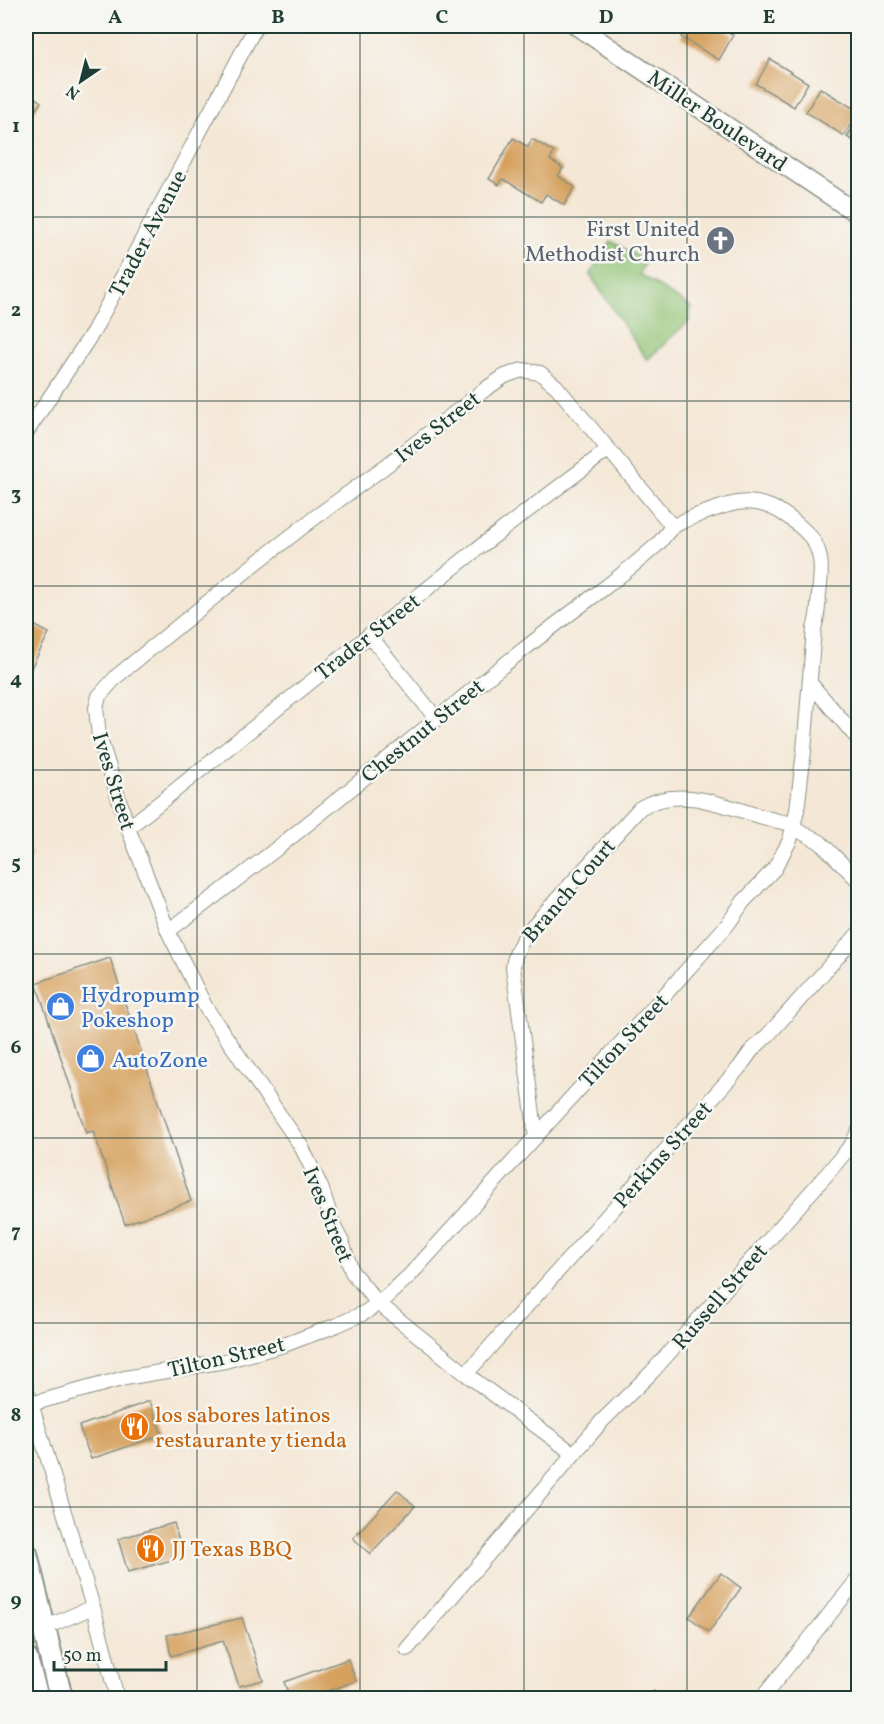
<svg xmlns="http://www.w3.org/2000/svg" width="884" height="1724" font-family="Vollkorn,serif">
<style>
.green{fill:#90c374;stroke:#588054;stroke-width:1.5}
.building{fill:#d6a05d}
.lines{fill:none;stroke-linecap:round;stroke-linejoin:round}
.minor-casing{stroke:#8a9284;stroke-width:16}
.tertiary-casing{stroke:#8a9284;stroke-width:21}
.primary-casing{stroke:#8a9284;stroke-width:26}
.minor{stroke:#fff;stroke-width:14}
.tertiary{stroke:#fff;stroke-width:18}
.primary{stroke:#fff;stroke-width:22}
.grid{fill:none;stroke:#1f3d34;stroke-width:1.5;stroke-opacity:0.55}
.labels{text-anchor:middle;stroke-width:5;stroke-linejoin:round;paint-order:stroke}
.street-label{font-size:22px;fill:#1f3d34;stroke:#f6f6f2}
.worship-label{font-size:22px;fill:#5b616d;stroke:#f6f6f2;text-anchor:end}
.shop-label{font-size:22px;fill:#366cbe;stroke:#f6f6f2;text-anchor:start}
.food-label{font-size:22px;fill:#c56008;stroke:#f6f6f2;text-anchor:start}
.neatline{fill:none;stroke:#1f3d34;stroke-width:2}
.grid-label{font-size:20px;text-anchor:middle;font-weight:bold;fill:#1f3d34}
</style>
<rect width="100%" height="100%" fill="#f6f6f2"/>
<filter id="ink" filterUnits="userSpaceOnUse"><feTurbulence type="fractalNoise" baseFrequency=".0167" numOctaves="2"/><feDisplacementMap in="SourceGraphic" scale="12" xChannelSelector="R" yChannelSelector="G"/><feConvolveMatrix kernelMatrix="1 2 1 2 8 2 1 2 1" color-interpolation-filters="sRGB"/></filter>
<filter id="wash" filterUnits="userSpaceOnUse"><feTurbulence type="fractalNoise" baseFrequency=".008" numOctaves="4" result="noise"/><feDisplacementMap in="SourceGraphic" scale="24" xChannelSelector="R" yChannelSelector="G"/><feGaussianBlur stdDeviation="1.35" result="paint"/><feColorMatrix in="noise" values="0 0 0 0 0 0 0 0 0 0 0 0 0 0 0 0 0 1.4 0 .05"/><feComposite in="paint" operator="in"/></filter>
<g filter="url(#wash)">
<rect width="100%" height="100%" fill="#f4e7d5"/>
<path class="green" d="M 611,241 L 646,261 L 639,274 L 691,307 L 689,321 L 647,360 L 590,275 Z"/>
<g id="blocks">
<path class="building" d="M 688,26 L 717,26 L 733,35 L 719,60 L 681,37 Z
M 770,59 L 808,83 L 794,107 L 756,84 Z
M 820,88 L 858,111 L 844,136 L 806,112 Z
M 26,91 L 41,102 L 26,125 Z
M 858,118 L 858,144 L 847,137 Z
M 513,138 L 528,147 L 532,139 L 554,152 L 550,160 L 563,168 L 558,176 L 575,187 L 564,205 L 546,194 L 541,202 L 503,179 L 499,185 L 489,179 Z
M 26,615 L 30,617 L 28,622 L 49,633 L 26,678 Z
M 26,839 L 32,856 L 26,858 Z
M 110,958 L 191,1201 L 125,1224 L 93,1131 L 86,1133 L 36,983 Z
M 150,1401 L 162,1435 L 91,1459 L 79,1426 Z
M 397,1490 L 415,1506 L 370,1554 L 353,1538 Z
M 174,1523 L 183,1557 L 128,1572 L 118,1539 Z
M 721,1573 L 741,1588 L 709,1632 L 689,1617 Z
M 242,1618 L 263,1680 L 239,1686 L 223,1641 L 171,1656 L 167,1635 Z
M 348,1659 L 356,1681 L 308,1698 L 290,1698 L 284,1682 Z
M 654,1691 L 664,1698 L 649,1698 Z"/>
</g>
</g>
<g filter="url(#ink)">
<use href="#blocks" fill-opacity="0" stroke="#8a9284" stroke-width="1.5"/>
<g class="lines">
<defs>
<path id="minor" d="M 26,433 L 93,332 L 256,26
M 369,635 L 436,718
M 810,683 L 858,739
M 128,828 L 477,549 L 609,449
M 536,1137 L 513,967 C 515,951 522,940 532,927 L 640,808 C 688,779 744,818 794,824 L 796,829 L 820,842 L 858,880
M 466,1374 L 739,1068 L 752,1050 L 768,1035 L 858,934
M 26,1387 L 93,1607 L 117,1698
M 31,1404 L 125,1378 L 225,1361 L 284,1345 L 337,1325 L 366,1312 L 385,1298 L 410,1275 L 661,999 L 728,924 L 743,902 L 775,868 L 790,840 L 797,810 L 804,751 L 814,629 C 818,617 818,606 819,594 C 822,570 824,548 805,531 C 783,510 759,496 728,505 C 713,510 685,518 673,527 C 667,531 663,539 658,544 C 639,561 619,577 599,592 C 451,701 316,824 168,931
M 574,1454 L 466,1374 L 378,1303 L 352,1272 L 342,1242 L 334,1227 L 321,1187 L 301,1146 L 206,1008 L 168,931 L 128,828 L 99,736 L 96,708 L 99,696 L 117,676 L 251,567 L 313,519 L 383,468 L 487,388 L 505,376 L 522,370 L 540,373 L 556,386 L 673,527
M 44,1628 L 93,1607
M 407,1649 L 602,1421 L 652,1372 L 827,1174 L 852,1144 L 858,1132
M 762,1698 L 858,1579"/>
<path id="tertiary" d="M 577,26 L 858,214"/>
<path id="primary" d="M 26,1554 L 61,1698
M 26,1659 L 37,1698"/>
</defs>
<use href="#minor" class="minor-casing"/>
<use href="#tertiary" class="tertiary-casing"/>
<use href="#primary" class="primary-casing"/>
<use href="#minor" class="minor"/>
<use href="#tertiary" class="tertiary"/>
<use href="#primary" class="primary"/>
</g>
</g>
<path class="grid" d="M 197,26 L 197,1698M 360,26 L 360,1698M 524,26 L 524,1698M 687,26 L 687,1698M 26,217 L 858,217M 26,401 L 858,401M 26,586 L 858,586M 26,770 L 858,770M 26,954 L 858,954M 26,1138 L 858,1138M 26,1323 L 858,1323M 26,1507 L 858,1507"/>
<defs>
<symbol id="church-disc" viewBox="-11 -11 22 22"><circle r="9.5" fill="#6b7280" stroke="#f6f6f2"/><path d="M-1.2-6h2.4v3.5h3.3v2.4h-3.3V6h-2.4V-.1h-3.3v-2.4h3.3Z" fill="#fff"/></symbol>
<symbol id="shop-disc" viewBox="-11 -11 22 22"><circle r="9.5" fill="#3f7fe0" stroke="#f6f6f2"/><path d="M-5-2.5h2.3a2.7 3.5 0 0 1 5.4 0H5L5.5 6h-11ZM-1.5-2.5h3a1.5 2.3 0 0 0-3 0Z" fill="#fff"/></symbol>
<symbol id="restaurant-disc" viewBox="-11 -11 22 22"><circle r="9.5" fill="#e8710a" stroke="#f6f6f2"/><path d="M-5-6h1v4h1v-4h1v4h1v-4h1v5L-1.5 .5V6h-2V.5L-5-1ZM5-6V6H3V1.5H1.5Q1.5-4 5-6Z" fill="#fff"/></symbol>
</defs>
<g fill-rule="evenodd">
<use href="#church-disc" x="704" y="224" width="33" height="33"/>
<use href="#shop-disc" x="44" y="990" width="33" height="33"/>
<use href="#shop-disc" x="74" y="1042" width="33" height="33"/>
<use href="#restaurant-disc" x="118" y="1410" width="33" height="33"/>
<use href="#restaurant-disc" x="134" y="1532" width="33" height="33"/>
</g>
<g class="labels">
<g class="street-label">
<text transform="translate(718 120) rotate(34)" y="8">Miller Boulevard</text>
<text transform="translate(147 233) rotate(-62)" y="8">Trader Avenue</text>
<text transform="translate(437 426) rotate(-38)" y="8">Ives Street</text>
<text transform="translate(367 636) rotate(-38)" y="8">Trader Street</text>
<text transform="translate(422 730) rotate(-39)" y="8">Chestnut Street</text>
<text transform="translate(115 781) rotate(73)" y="8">Ives Street</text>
<text transform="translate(568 890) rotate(-49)" y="8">Branch Court</text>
<text transform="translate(623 1040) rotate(-47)" y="8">Tilton Street</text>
<text transform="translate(662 1154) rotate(-48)" y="8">Perkins Street</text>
<text transform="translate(329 1214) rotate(68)" y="8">Ives Street</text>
<text transform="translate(719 1296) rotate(-49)" y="8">Russell Street</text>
<text transform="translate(226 1356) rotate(-13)" y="8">Tilton Street</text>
</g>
<g class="worship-label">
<text x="700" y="236">First United<tspan x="700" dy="25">Methodist Church</tspan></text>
</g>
<g class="shop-label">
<text x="81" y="1002">Hydropump<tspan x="81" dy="25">Pokeshop</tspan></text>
<text x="112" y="1067">AutoZone</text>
</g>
<g class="food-label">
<text x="155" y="1422">los sabores latinos<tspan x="155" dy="25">restaurante y tienda</tspan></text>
<text x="172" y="1556">JJ Texas BBQ</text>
</g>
</g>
<rect width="884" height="1724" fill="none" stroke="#f6f6f2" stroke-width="66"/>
<g transform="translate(81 81) rotate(215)" stroke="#f6f6f2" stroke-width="4.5" paint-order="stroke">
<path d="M0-4.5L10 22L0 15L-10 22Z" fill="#1f3d34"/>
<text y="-9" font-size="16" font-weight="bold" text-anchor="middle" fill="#1f3d34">N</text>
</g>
<path d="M54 1661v9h112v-9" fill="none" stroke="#1f3d34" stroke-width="3"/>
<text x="63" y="1661" font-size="18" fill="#1f3d34" stroke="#f6f6f2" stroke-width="4.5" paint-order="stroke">50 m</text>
<rect x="33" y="33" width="818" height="1658" class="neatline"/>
<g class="grid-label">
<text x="115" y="23">A</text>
<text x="278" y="23">B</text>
<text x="442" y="23">C</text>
<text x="606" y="23">D</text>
<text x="769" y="23">E</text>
<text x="16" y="132">1</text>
<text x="16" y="316">2</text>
<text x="16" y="500">3</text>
<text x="16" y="685">4</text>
<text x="16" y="869">5</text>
<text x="16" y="1053">6</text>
<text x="16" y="1237">7</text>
<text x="16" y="1421">8</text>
<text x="16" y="1606">9</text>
</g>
</svg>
